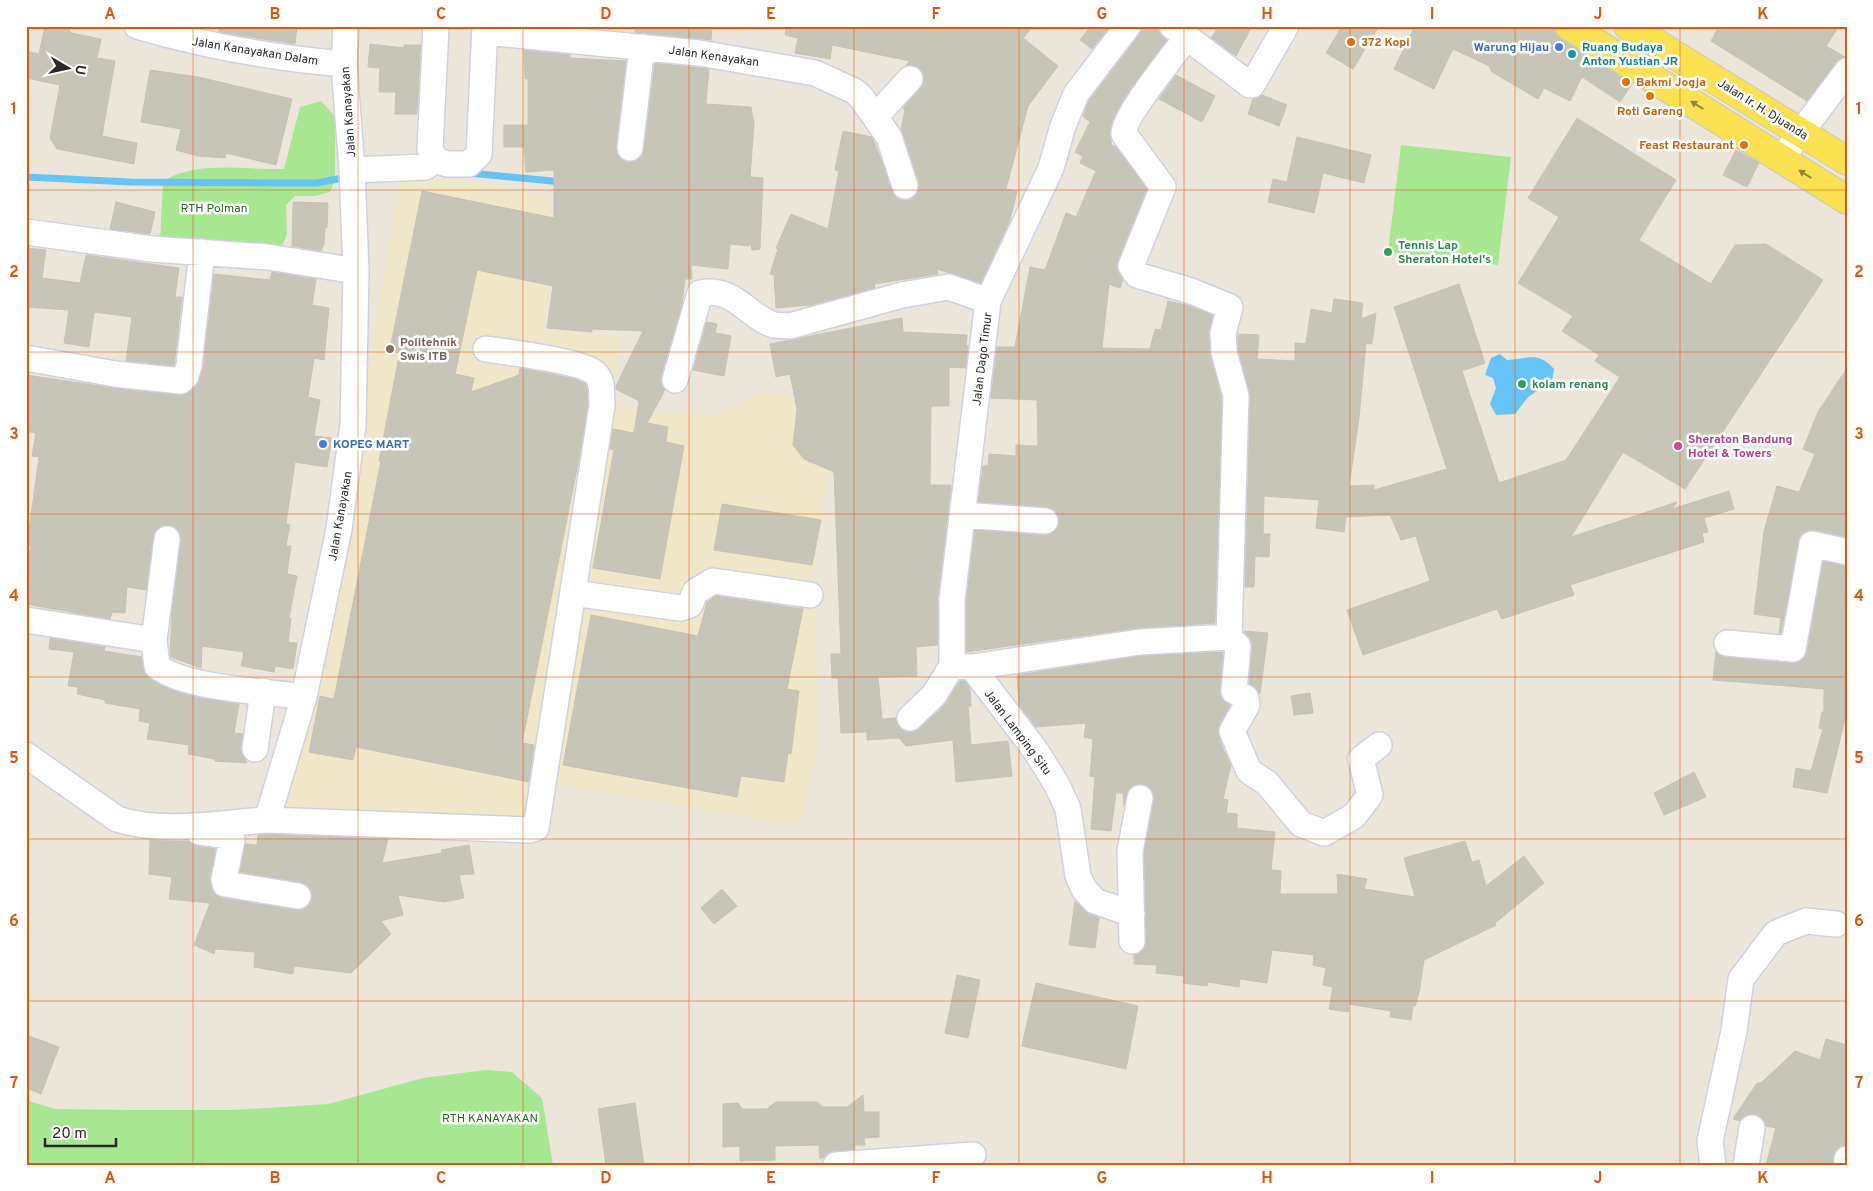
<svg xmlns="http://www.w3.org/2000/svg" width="1873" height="1191" font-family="Overpass,sans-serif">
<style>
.education{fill:#f0e6c8}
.green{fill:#a7e792}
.water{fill:#65c3f6}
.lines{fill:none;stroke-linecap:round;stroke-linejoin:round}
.stream{stroke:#65c3f6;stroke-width:7}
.building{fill:#c7c4b8;stroke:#c8c2b3}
.minor-casing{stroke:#cfd1e3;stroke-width:28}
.primary-casing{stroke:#c7c7c7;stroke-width:30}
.minor{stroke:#fff;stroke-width:25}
.primary{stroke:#fae151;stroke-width:28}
.oneway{fill:#92853d}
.grid{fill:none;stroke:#de570d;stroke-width:1;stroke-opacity:0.55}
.food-dot{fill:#e8710a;stroke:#fff;stroke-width:2}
.shop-dot{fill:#3f7fe0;stroke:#fff;stroke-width:2}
.culture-dot{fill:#0f9aa8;stroke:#fff;stroke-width:2}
.leisure-dot{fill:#2e9e5b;stroke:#fff;stroke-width:2}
.education-dot{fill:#8d6e63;stroke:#fff;stroke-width:2}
.hotel-dot{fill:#d1479c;stroke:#fff;stroke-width:2}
.labels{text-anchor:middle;stroke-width:5;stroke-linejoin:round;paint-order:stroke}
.food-label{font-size:12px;font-weight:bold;fill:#c56008;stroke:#fff;text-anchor:start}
.shop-label{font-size:12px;font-weight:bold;fill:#366cbe;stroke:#fff;text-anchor:end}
.culture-label{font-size:12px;font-weight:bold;fill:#0d838f;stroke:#fff;text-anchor:start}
.street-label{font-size:12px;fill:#292929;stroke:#fff}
.park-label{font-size:12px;fill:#1f6a15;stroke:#fff}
.leisure-label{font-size:12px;font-weight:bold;fill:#27864d;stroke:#fff;text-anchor:start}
.education-label{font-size:12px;font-weight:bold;fill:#785e54;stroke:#fff;text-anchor:start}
.hotel-label{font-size:12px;font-weight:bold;fill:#b23c85;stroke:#fff;text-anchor:start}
.neatline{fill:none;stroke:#de570d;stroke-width:2}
.grid-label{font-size:16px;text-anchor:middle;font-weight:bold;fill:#de570d}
</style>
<rect width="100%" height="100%" fill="#ece6da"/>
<path class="education" d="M 412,178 L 477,183 L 548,196 L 558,219 L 544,328 L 621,338 L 611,402 L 655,413 L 716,415 L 763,392 L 838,401 L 831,467 L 827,476 L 814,571 L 819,742 L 800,826 L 553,784 L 547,819 L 438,820 L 288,806 L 336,585 L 375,330 L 400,187 Z"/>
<path class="green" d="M 321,101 L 333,114 L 335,119 L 335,180 L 330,192 L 315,196 L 295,196 L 286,205 L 287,234 L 281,249 L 160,242 L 163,181 C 199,160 243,170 284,169 L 300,107 Z
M 1401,145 L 1511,157 L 1498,265 L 1388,252 Z
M 485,1070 L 512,1072 L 542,1098 L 553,1165 L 26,1165 L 26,1100 L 55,1109 L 128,1110 L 232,1110 L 328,1104 L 423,1078 Z"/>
<path class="water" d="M 1500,354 L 1507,360 C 1528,359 1538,351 1554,369 L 1552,381 L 1528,397 L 1515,414 L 1496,415 L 1490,404 L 1496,388 L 1493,378 L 1485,375 L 1491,358 Z"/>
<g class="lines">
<path class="stream" d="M 469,173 L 563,182
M 26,177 L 130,182 L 316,183 L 348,177"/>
</g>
<path class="building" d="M 45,26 L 67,26 L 71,33 L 101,39 L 97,58 L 115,61 L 102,136 L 137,143 L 134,164 L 57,149 L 50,138 L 60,85 L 26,78 L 26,51 L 39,54 Z
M 219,26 L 297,26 L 295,44 L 219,32 Z
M 635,26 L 712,26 L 711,40 L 635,32 Z
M 786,26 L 1033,26 L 1023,38 L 1058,66 L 1028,106 L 1006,189 L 1017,191 L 1010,220 L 981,283 L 937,269 L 938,274 L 874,284 L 875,288 L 811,305 L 776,308 L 774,275 L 770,274 L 778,249 L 776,248 L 791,214 L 828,229 L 839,171 L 835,170 L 843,131 L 872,137 L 896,197 L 909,200 L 916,195 L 919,188 L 919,182 L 901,129 L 905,110 L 903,108 L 924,82 L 920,69 L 914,65 L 906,65 L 910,61 L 832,45 L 830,59 L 795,53 L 798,38 L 785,35 Z
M 1091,26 L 1110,26 L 1092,49 L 1080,40 Z
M 1142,26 L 1156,26 L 1167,40 L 1128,93 L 1112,123 L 1111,145 L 1116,147 L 1147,189 L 1118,261 L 1117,268 L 1123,280 L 1120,288 L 1109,284 L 1102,348 L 1150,349 L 1155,329 L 1161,330 L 1168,301 L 1186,305 L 1213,315 L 1209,333 L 1210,353 L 1222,398 L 1215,623 L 1138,628 L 966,652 L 966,601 L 975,530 L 1044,535 L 1057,529 L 1059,523 L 1058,514 L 1047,507 L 978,502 L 983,466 L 988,466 L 989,454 L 1016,456 L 1016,445 L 1038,446 L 1037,400 L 991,398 L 997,347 L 1015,347 L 1030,267 L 1045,270 L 1066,213 L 1076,217 L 1096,171 L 1080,163 L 1083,156 L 1075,152 L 1090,122 L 1083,116 L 1089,101 L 1139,35 Z
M 1219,26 L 1252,26 L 1236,56 L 1211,38 Z
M 1342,26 L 1379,26 L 1353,69 L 1326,53 Z
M 1415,26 L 1547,26 L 1554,30 L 1561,39 L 1632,84 L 1620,102 L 1582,77 L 1570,101 L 1544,88 L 1538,99 L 1492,72 L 1489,66 L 1453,49 L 1434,89 L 1394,69 Z
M 1719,26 L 1839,26 L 1826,46 L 1845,57 L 1836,62 L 1807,101 L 1711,41 Z
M 370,44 L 404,48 L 404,45 L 421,45 L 417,114 L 395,114 L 396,92 L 379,92 L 380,68 L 368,67 Z
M 524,50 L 570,55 L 570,58 L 626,61 L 616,146 L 617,154 L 628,162 L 636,161 L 644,150 L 655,63 L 709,69 L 706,104 L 751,107 L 754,123 L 750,177 L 763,178 L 760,249 L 752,250 L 750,240 L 749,246 L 730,244 L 728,269 L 691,265 L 692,279 L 685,279 L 682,304 L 661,376 L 661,384 L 665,390 L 647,423 L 668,427 L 666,442 L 684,446 L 660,579 L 593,568 L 614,450 L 610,449 L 613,429 L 634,433 L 639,401 L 616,389 L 616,386 L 643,331 L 592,329 L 592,332 L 547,328 L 553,286 L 477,270 L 455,374 L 474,378 L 471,392 L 519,375 L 520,368 L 571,378 L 586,384 L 587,390 L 588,405 L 582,444 L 522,743 L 534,745 L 529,782 L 356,747 L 353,760 L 309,752 L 320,696 L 334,699 L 381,461 L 379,461 L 400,351 L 390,349 L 422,191 L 554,218 L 554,170 L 526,172 L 524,147 L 504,147 L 504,125 L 528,125 L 528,79 L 525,79 Z
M 150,70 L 198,77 L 292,99 L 276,165 L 226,153 L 225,158 L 198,156 L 176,150 L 181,129 L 141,122 Z
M 1176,75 L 1215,96 L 1202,122 L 1159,99 Z
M 1262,95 L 1287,105 L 1279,126 L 1248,114 L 1253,99 Z
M 1577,118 L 1676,180 L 1639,240 L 1711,284 L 1735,245 L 1766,244 L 1823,280 L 1685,489 L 1623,452 L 1571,537 L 1677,502 L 1672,509 L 1729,491 L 1734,509 L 1704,518 L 1708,532 L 1702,533 L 1704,542 L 1570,585 L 1574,595 L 1502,619 L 1497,609 L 1363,655 L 1347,610 L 1430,581 L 1416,536 L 1401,540 L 1390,515 L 1346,517 L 1344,532 L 1316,528 L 1319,500 L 1264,496 L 1263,534 L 1270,534 L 1269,557 L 1255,556 L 1254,587 L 1245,587 L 1250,396 L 1238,350 L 1238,334 L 1259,335 L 1257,359 L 1295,361 L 1295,343 L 1306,344 L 1311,309 L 1332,313 L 1334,299 L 1363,303 L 1361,319 L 1376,313 L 1372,344 L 1366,343 L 1359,418 L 1349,486 L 1374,485 L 1374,490 L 1447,469 L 1394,307 L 1459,284 L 1485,363 L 1462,371 L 1499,483 L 1566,460 L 1620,377 L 1595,361 L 1599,355 L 1562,331 L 1573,316 L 1518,283 L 1559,217 L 1528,198 Z
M 1297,137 L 1371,155 L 1364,183 L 1323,173 L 1314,213 L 1268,202 L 1273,179 L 1287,182 Z
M 1736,150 L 1759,163 L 1747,187 L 1723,175 Z
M 116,202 L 155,212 L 150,234 L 110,229 Z
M 293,202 L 328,203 L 327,228 L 325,228 L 324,244 L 321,251 L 292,246 Z
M 26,248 L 46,250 L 42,278 L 80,283 L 86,255 L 179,268 L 175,297 L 182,297 L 174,366 L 126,361 L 132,317 L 94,312 L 89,347 L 64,343 L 69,310 L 26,307 Z
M 272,272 L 316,279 L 312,305 L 329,308 L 324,360 L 314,358 L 308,397 L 320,400 L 314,436 L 332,438 L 327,467 L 295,462 L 286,524 L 290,525 L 286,546 L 291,546 L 287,574 L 297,576 L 289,618 L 291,618 L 288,642 L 297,643 L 293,669 L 275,666 L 274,672 L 241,666 L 244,652 L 202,646 L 201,668 L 170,657 L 172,611 L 181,541 L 180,533 L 169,525 L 161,526 L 155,531 L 146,590 L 127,587 L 125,613 L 112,612 L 110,619 L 26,604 L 26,571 L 31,546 L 27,545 L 39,457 L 32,456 L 36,433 L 26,431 L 26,375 L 113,388 L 186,394 L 196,386 L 203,369 L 214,274 L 270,280 Z
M 902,318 L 903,332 L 967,335 L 966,346 L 968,346 L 966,368 L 949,367 L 949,406 L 931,406 L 930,485 L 951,485 L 938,598 L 938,645 L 916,647 L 917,676 L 878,677 L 882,719 L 896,718 L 900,728 L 906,732 L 914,732 L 939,711 L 960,681 L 965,681 L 970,688 L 971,706 L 968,706 L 971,745 L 1008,741 L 1012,776 L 956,782 L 953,740 L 906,746 L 899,738 L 867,740 L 867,732 L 841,733 L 838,678 L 832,678 L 831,654 L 841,654 L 834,472 L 804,459 L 793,445 L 797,409 L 790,374 L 776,377 L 770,344 Z
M 707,322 L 717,324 L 715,333 L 731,336 L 724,376 L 693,370 Z
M 1847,368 L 1847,537 L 1815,530 L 1807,531 L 1801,535 L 1781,633 L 1779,633 L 1781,618 L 1754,614 L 1764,531 L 1777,486 L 1799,492 L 1815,454 L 1803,449 L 1818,412 Z
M 722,504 L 821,520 L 812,565 L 714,550 Z
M 1823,561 L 1847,566 L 1845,719 L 1827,793 L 1793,787 L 1796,768 L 1811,771 L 1823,729 L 1819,728 L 1822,712 L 1824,712 L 1824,689 L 1713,680 L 1716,651 L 1726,657 L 1792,663 L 1804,658 L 1807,652 Z
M 716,596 L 803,609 L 787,689 L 799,691 L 791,754 L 788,753 L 784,782 L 741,776 L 737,797 L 563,765 L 591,615 L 698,636 L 707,602 Z
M 1244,631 L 1268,633 L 1260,694 L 1249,683 L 1252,647 L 1251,641 Z
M 50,638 L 105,647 L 104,651 L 142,657 L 145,674 L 164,687 L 202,698 L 239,704 L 234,733 L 243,734 L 242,754 L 247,763 L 215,761 L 215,759 L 188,754 L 189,745 L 147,739 L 150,723 L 139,721 L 140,709 L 105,703 L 105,700 L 77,694 L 78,687 L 68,686 L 74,652 L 49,649 Z
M 1223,652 L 1220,690 L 1222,698 L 1230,705 L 1218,731 L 1222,746 L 1231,765 L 1223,799 L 1228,800 L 1226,813 L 1237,814 L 1237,828 L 1275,832 L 1271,870 L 1281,871 L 1280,894 L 1338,894 L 1337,874 L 1367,879 L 1364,889 L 1415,897 L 1404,858 L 1465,841 L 1472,862 L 1479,860 L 1486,886 L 1524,856 L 1544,883 L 1495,923 L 1496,925 L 1424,960 L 1419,993 L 1415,1006 L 1413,1006 L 1411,1020 L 1390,1017 L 1391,1011 L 1349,1004 L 1348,1012 L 1329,1009 L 1333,987 L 1323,985 L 1326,968 L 1313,965 L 1314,955 L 1272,950 L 1267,983 L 1240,979 L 1239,987 L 1208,982 L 1207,986 L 1183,983 L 1184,976 L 1156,973 L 1157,965 L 1134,964 L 1134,955 L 1144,948 L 1146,941 L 1144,852 L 1154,801 L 1153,793 L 1143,784 L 1135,785 L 1129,789 L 1124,806 L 1123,793 L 1116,793 L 1111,831 L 1091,829 L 1095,777 L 1090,776 L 1093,739 L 1084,737 L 1086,723 L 1036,727 L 1019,705 L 1017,675 L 1141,656 Z
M 1310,693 L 1313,713 L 1294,715 L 1291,696 Z
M 1694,772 L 1706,797 L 1664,815 L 1654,793 Z
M 267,834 L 388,839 L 382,863 L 442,853 L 441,850 L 469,845 L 474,874 L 459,875 L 464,898 L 444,902 L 398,895 L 403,915 L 381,921 L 391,934 L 351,973 L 294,966 L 293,974 L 254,967 L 255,952 L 215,949 L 214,954 L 194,945 L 210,903 L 169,899 L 172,877 L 149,874 L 150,840 L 188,841 L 196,846 L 216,849 L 210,882 L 215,894 L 222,898 L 296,910 L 304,909 L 309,905 L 312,898 L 311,890 L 307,885 L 240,872 L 246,844 L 257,845 L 258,835 Z
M 722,889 L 737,906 L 714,924 L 701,908 Z
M 1075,901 L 1085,911 L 1099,918 L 1095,948 L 1069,945 Z
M 957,975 L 980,980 L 968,1038 L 945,1033 Z
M 1036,983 L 1138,1006 L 1126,1069 L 1022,1046 Z
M 26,1035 L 59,1047 L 41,1094 L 26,1088 Z
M 1826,1039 L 1847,1045 L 1847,1145 L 1835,1151 L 1833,1165 L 1766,1165 L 1776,1128 L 1766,1126 L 1761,1117 L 1755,1114 L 1746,1115 L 1740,1121 L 1733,1119 L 1757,1083 L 1761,1083 L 1795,1051 L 1820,1060 Z
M 863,1095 L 864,1112 L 879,1112 L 879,1137 L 864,1138 L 865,1145 L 854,1145 L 855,1149 L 834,1151 L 820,1159 L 819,1145 L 775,1146 L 775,1160 L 740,1161 L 740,1146 L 723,1147 L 723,1104 L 738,1103 L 742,1109 L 767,1109 L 776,1102 L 818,1102 L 822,1107 L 847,1107 Z
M 635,1103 L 644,1165 L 606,1165 L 598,1109 Z"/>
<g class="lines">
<defs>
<path id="minor" d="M 137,26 C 205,46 274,58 344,64
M 436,26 L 430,149 L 436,160 L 447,164 L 469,164 L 479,154 L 485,26
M 1172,26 L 1250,85 L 1252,85 L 1286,26
M 485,32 L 699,53 L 815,73 L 854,91 L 861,97 L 875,117 L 910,79
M 1186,38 C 1174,55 1122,118 1124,134 L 1163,187 L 1131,266 L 1137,275 L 1191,291 L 1230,307 L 1223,333 L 1224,352 L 1236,396 L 1229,637
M 875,117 L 889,137 L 905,186
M 630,148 L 642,47
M 1781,159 L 1847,71
M 352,170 L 425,167 L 436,160
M 26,232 L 152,249 L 268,257 L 356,271
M 26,358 L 115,374 L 181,381 L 186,376 L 189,365 L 202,252
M 675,380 L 700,293 C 734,286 748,317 774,325 C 779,326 785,325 790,326 L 902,295 L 949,287 L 988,301
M 962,515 L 1045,521
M 573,593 L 680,608 L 690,605 L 695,592 L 713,581 L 810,595
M 26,620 L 154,640 L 157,666 C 184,689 267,691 304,697
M 154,640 L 167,539
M 1727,643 L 1793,649 L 1812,544 L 1847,552
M 952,666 L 952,600 L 988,301 L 1051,168 L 1063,126 L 1076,94 L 1128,26
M 952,666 L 972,667 L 1140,642 L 1229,637 L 1238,646 L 1234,691 L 1246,698 L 1247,705 L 1232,731 L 1249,771 L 1267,783 L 1301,824 L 1324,833 L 1354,816 L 1370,795 L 1361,759 L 1379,745
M 972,667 L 1036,751 L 1057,785 L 1068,809 L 1078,876 L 1084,889 L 1095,901 L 1132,914
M 910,718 L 934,695 L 952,666
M 255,749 L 263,691
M 26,755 L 117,819 C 161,834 221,823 267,820 L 304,697 L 339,529 L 353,425 L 356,271 L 352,170 L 344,64 L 346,26
M 267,820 L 530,830 L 536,828 L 602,406 C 601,396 604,381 595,373 C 582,361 507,352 486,349
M 199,832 L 227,836 L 232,840 L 224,879 L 225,884 L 298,896
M 1132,941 L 1130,851 L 1140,798
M 836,1165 L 973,1155
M 1713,1165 L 1710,1141 L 1734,1031 L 1741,979 L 1776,933 L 1806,921 L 1836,924
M 1746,1165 L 1752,1128
M 1847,1165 L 1847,1159"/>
<path id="primary" d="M 1569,26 L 1847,200
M 1628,26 L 1847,161"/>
</defs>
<use href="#minor" class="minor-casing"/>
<use href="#primary" class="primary-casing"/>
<use href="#minor" class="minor"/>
<use href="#primary" class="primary"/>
</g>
<defs><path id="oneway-solid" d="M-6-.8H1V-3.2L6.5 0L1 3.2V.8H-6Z" transform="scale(1.25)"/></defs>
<g class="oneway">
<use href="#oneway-solid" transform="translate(1697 105) rotate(-148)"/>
<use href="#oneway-solid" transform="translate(1805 174) rotate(-148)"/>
</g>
<path class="grid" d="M 193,26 L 193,1165M 358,26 L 358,1165M 523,26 L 523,1165M 689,26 L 689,1165M 854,26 L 854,1165M 1019,26 L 1019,1165M 1184,26 L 1184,1165M 1350,26 L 1350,1165M 1515,26 L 1515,1165M 1680,26 L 1680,1165M 26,190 L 1847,190M 26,352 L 1847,352M 26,514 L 1847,514M 26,677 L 1847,677M 26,839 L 1847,839M 26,1001 L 1847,1001"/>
<g class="food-dot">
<circle cx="1351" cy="42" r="5"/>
<circle cx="1626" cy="82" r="5"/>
<circle cx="1650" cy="96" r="5"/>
<circle cx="1744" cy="145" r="5"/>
</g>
<g class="shop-dot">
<circle cx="1559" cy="47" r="5"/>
<circle cx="323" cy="444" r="5"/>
</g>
<circle class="culture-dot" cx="1572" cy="54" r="5"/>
<g class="leisure-dot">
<circle cx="1388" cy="252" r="5"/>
<circle cx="1522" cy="384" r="5"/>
</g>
<circle class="education-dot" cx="390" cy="349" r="5"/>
<circle class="hotel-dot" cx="1678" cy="446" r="5"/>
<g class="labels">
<g class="food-label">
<text x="1361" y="46">372 Kopi</text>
<text x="1636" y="86">Bakmi Jogja</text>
<text x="1650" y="115" text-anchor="middle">Roti Gareng</text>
<text x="1734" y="149" text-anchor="end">Feast Restaurant</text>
</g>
<g class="shop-label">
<text x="1549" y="51">Warung Hijau</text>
<text x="333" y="448" text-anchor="start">KOPEG MART</text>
</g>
<g class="culture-label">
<text x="1582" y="51">Ruang Budaya<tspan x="1582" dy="14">Anton Yustian JR</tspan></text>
</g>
<g class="street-label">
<text transform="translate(255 51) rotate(9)" y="4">Jalan Kanayakan Dalam</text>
<text transform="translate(714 56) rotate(8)" y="4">Jalan Kenayakan</text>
<text transform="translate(1763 109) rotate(32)" y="4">Jalan Ir. H. Djuanda</text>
<text transform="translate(348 112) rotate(-94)" y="4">Jalan Kanayakan</text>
<text transform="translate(982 359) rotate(-83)" y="4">Jalan Dago Timur</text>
<text transform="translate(340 516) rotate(-80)" y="4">Jalan Kanayakan</text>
<text transform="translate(1018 732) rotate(53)" y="4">Jalan Lamping Situ</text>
</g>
<g class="park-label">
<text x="214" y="212">RTH Polman</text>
<text x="490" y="1122">RTH KANAYAKAN</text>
</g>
<g class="leisure-label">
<text x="1398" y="249">Tennis Lap<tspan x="1398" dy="14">Sheraton Hotel's</tspan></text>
<text x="1532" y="388">kolam renang</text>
</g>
<g class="education-label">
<text x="400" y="346">Politehnik<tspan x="400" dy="14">Swis ITB</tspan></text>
</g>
<g class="hotel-label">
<text x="1688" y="443">Sheraton Bandung<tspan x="1688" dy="14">Hotel &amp; Towers</tspan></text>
</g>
</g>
<rect width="1873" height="1191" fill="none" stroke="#ffffff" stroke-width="55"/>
<g transform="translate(68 68) rotate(99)" stroke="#ffffff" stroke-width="4" paint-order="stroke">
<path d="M0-4L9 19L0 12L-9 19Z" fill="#292929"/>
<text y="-8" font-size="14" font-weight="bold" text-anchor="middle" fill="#292929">U</text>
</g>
<path d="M45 1138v8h71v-8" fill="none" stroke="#292929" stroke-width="2.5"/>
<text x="52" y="1138" font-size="15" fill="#292929" stroke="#ffffff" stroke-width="4" paint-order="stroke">20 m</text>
<rect x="28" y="28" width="1818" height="1136" class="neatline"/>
<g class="grid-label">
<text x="110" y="19">A</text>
<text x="275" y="19">B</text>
<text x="441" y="19">C</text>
<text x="606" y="19">D</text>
<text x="771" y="19">E</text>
<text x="936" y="19">F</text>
<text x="1102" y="19">G</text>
<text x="1267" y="19">H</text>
<text x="1432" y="19">I</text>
<text x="1598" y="19">J</text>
<text x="1763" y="19">K</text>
<text x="14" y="114">1</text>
<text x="1859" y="114">1</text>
<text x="14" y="277">2</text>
<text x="1859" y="277">2</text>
<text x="14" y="439">3</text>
<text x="1859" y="439">3</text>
<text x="14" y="601">4</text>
<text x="1859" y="601">4</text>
<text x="14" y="763">5</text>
<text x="1859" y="763">5</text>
<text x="14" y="926">6</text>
<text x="1859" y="926">6</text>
<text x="14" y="1088">7</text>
<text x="1859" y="1088">7</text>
<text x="110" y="1183">A</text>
<text x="275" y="1183">B</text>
<text x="441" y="1183">C</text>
<text x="606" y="1183">D</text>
<text x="771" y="1183">E</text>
<text x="936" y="1183">F</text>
<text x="1102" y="1183">G</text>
<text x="1267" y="1183">H</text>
<text x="1432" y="1183">I</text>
<text x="1598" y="1183">J</text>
<text x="1763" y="1183">K</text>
</g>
</svg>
